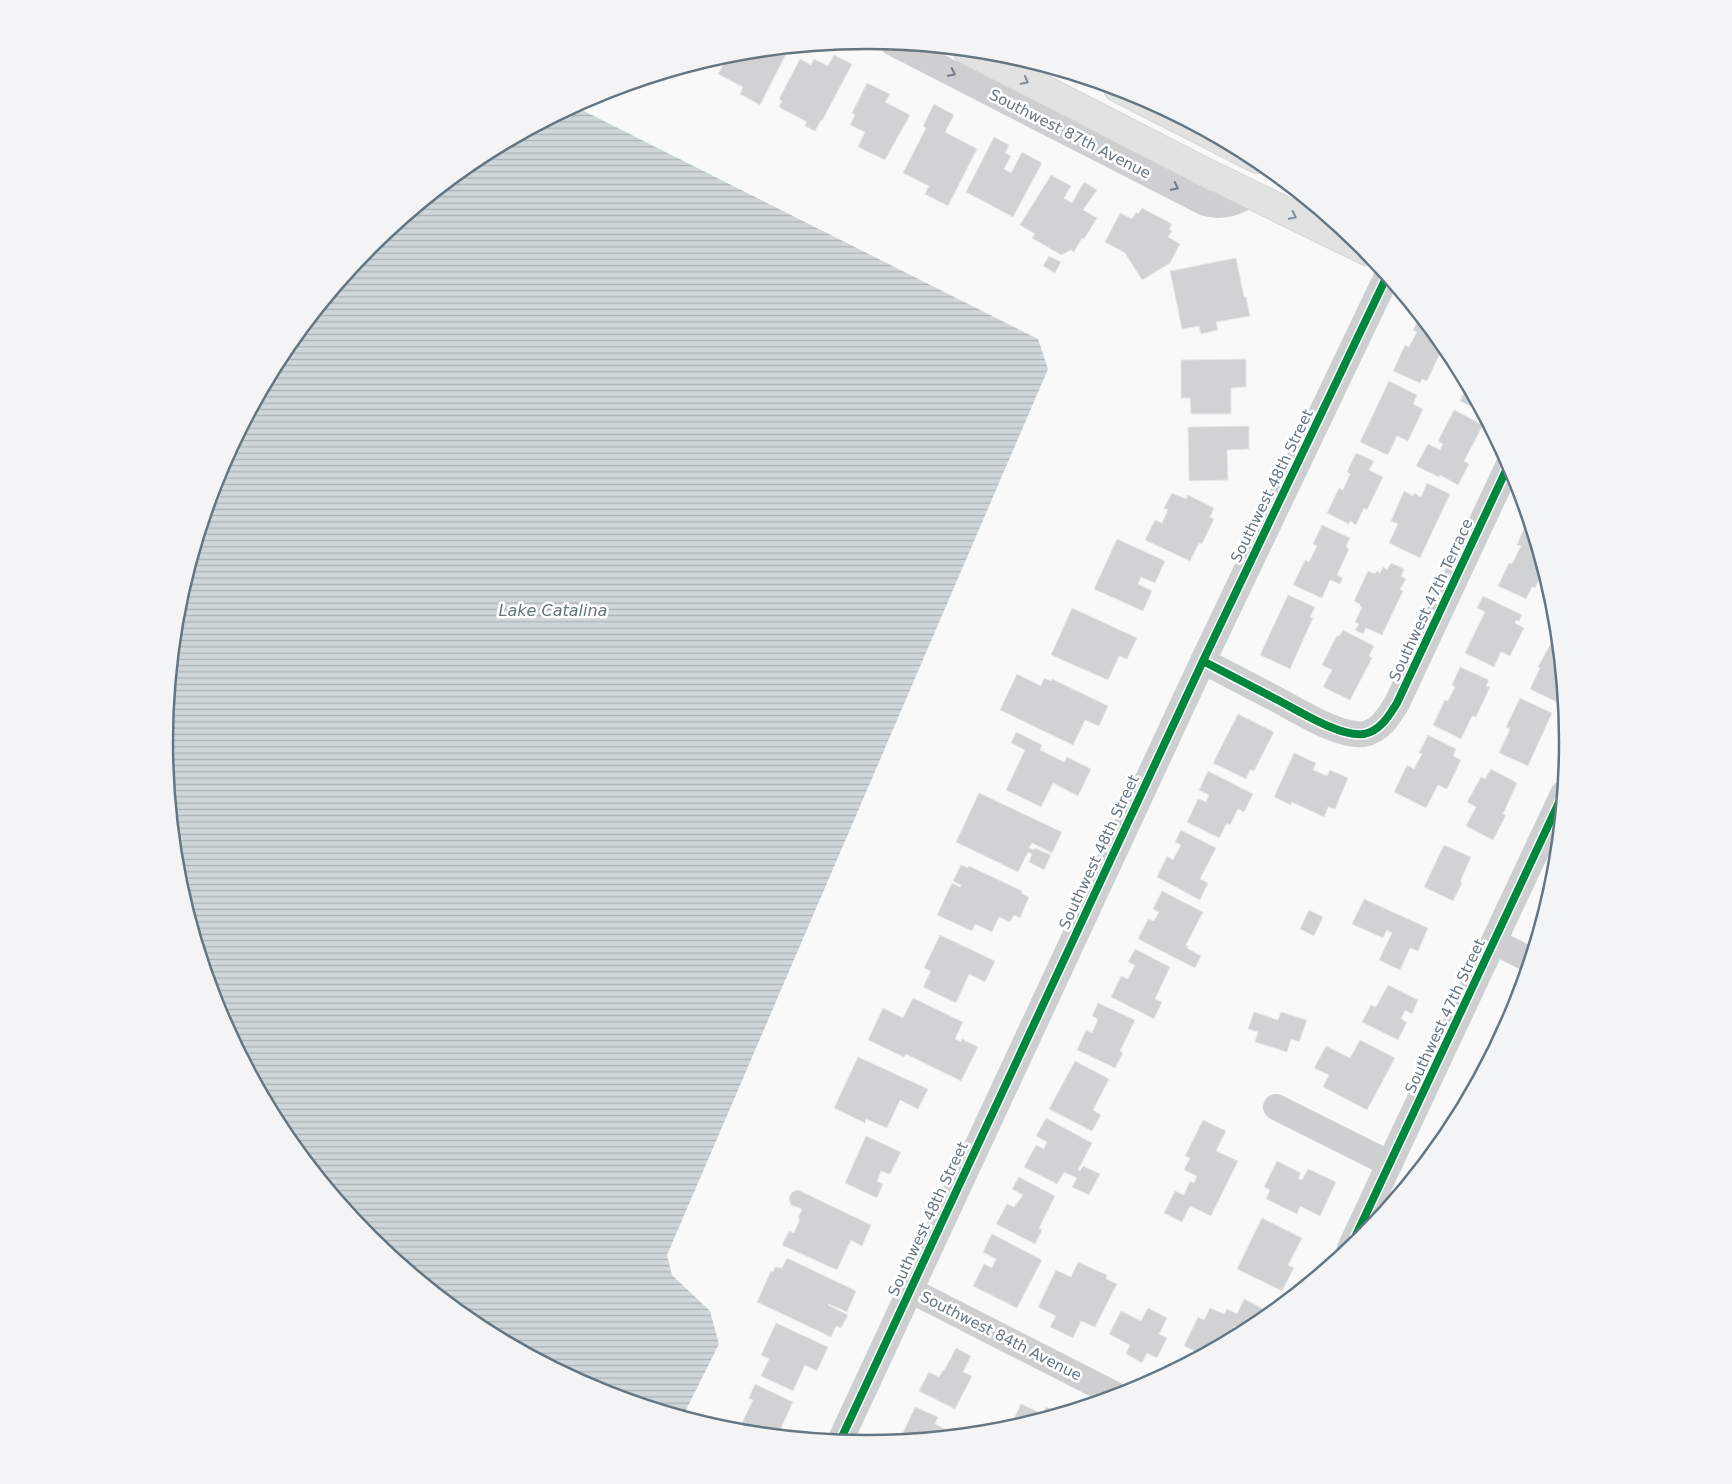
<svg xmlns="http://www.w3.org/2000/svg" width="1732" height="1484" font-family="'DejaVu Sans',sans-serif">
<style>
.water{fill:url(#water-rules)}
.building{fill:#d0d2d3;stroke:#e8e8e8}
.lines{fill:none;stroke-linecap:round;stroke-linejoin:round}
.major-casing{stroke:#d5d6d7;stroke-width:30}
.minor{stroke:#cecfd0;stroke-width:26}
.major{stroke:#e1e2e2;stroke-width:28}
.cycleway-casing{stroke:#fff;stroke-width:11}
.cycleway{stroke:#00873e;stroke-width:8}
.oneway{stroke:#707f8b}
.oneway2{stroke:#7e8c96}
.labels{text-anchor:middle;stroke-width:5;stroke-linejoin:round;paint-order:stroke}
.street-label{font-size:15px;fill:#657683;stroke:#fff}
.water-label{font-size:16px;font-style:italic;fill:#60757c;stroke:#fff}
.rim{fill:none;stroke:#657683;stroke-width:2.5}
</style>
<defs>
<pattern id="water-rules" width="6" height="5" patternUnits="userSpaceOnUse" patternTransform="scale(1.25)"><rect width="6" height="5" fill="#ced6d9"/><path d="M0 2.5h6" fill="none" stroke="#abb2b5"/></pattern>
</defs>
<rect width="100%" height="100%" fill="#f9f9f9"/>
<path class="water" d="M 574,106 L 1038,339 L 1048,369 L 667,1255 L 672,1275 L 710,1311 L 719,1344 L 683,1416 L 597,1390 L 476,1326 L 369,1238 L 282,1132 L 217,1010 L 177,879 L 164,742 L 178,605 L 218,473 L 282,352 L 370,245 L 476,158 Z"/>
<path class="building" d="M 785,48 L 788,50 L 760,105 L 740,94 L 743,87 L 718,74 L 729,54 Z
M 834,55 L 852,64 L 822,121 L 821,120 L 815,131 L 805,126 L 807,122 L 779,107 L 782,101 L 779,99 L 800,59 L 811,65 L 814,59 L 828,66 Z
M 867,83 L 890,94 L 885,102 L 910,115 L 885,160 L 858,147 L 865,132 L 850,125 L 855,115 L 852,113 Z
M 934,104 L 954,115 L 945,132 L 977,149 L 948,206 L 925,194 L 929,186 L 903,173 L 926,128 L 923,126 Z
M 994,137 L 1009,145 L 1005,153 L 1011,156 L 1004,169 L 1011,173 L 1022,152 L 1042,163 L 1013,217 L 966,192 Z
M 1051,175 L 1071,186 L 1064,198 L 1072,203 L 1084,182 L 1097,190 L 1083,210 L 1097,218 L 1084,239 L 1082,238 L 1074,252 L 1071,250 L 1061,255 L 1032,238 L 1035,234 L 1020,225 Z
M 1142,208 L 1172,224 L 1169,229 L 1172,231 L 1168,237 L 1180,244 L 1170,263 L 1142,280 L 1125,253 L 1105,242 L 1120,213 L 1132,219 L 1136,212 L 1138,214 Z
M 1049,256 L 1061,262 L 1055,273 L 1043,266 Z
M 1236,258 L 1244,297 L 1246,297 L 1250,316 L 1216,322 L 1218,330 L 1201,334 L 1199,326 L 1182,329 L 1170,271 Z
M 1420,316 L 1444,345 L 1427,381 L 1422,379 L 1420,383 L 1393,371 L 1405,345 L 1409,347 L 1417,332 L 1413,330 Z
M 1246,359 L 1246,387 L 1231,388 L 1231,414 L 1191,414 L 1190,398 L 1181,398 L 1181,360 Z
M 1389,381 L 1417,395 L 1413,404 L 1423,409 L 1408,441 L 1397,436 L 1388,455 L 1360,442 Z
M 1467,385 L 1481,411 L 1460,401 Z
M 1454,410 L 1483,425 L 1464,461 L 1469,464 L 1458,485 L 1440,475 L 1439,477 L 1416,466 L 1428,444 L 1440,450 L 1443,444 L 1438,441 Z
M 1249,426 L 1249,449 L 1227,450 L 1228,480 L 1189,481 L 1188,427 Z
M 1356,453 L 1374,461 L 1369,470 L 1383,477 L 1367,510 L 1364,508 L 1356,525 L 1350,521 L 1349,524 L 1327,513 L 1339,488 L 1343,490 L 1350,474 L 1347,472 Z
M 1427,483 L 1450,494 L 1420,558 L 1389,543 L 1398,524 L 1391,521 L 1404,491 L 1413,496 L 1414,493 L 1421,497 Z
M 1172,493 L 1186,499 L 1188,495 L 1214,508 L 1210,517 L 1214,519 L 1202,544 L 1199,543 L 1190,561 L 1145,540 L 1155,520 L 1162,523 L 1168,510 L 1164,508 Z
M 1322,525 L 1350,538 L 1346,547 L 1349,549 L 1337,575 L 1343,578 L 1340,584 L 1330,580 L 1322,598 L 1293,585 L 1305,560 L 1309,562 L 1317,546 L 1313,544 Z
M 1524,528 L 1532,531 L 1544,570 L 1535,588 L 1532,587 L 1526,599 L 1498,586 L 1509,563 L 1512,564 L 1521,546 L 1517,545 Z
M 1117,539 L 1165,561 L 1155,583 L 1141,577 L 1138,584 L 1152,591 L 1143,611 L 1094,589 Z
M 1391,563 L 1404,569 L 1401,576 L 1406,579 L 1400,589 L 1403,591 L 1382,635 L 1366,628 L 1363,634 L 1355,630 L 1359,624 L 1355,622 L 1362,607 L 1360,606 L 1360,604 L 1354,601 L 1368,571 L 1375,574 L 1377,571 L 1380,573 L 1383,567 L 1387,570 Z
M 1288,595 L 1315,607 L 1310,617 L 1313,618 L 1290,669 L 1260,655 Z
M 1483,596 L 1522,615 L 1519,621 L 1516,620 L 1515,623 L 1524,628 L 1510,656 L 1501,652 L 1494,667 L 1465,653 L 1485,612 L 1477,608 Z
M 1072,608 L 1137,638 L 1127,659 L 1119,656 L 1108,680 L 1051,655 Z
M 1343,630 L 1374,646 L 1369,656 L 1372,658 L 1350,700 L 1323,687 L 1332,670 L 1322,665 L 1336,637 L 1340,635 Z
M 1556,634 L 1557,635 L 1563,689 L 1557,702 L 1530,689 L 1540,668 L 1538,667 Z
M 1460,667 L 1489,680 L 1486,686 L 1490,687 L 1476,717 L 1472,716 L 1461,739 L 1433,725 L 1445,700 L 1448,701 L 1455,687 L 1452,685 Z
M 1017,674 L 1041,686 L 1044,678 L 1051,681 L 1052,679 L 1108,706 L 1099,726 L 1085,720 L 1073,745 L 1000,710 Z
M 1520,698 L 1552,713 L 1528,766 L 1499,753 L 1510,729 L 1506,727 Z
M 1238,714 L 1274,732 L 1254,771 L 1250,770 L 1246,779 L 1213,763 Z
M 1016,732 L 1042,745 L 1040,750 L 1064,762 L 1067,757 L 1091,769 L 1078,796 L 1053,783 L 1041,807 L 1006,790 L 1025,750 L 1011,743 Z
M 1428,735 L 1456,749 L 1453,756 L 1461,760 L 1447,789 L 1438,785 L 1426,808 L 1394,792 L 1407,765 L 1414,769 L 1422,754 L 1419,753 Z
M 1294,753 L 1316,763 L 1313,770 L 1327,776 L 1330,770 L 1348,778 L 1335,809 L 1328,807 L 1324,817 L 1292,802 L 1291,805 L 1274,797 Z
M 1491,769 L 1517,783 L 1503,814 L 1506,815 L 1493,840 L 1466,826 L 1476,807 L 1467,802 L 1481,777 L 1485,779 Z
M 1208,771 L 1253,794 L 1244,812 L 1238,809 L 1230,825 L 1227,823 L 1219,838 L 1187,822 L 1198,799 L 1206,802 L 1209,795 L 1199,790 Z
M 979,793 L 1062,832 L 1052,853 L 1032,843 L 1029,848 L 1034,850 L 1035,848 L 1051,855 L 1044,870 L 1029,862 L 1032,854 L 1028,852 L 1018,872 L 956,842 Z
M 1181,830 L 1216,848 L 1200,879 L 1208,883 L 1200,900 L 1157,877 L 1167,856 L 1173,860 L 1181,845 L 1175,842 Z
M 1444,845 L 1471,857 L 1460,882 L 1462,883 L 1453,901 L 1424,887 Z
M 961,865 L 968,868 L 969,866 L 1022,891 L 1021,893 L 1029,897 L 1020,918 L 1014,915 L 1010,922 L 999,917 L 992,932 L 975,924 L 972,931 L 937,915 L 952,883 L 960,887 L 961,885 L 953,881 Z
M 1162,891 L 1203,912 L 1186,945 L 1188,946 L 1187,948 L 1201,956 L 1195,968 L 1138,939 L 1148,919 L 1154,921 L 1159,912 L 1153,909 Z
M 1364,899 L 1428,928 L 1418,951 L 1410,948 L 1400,970 L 1379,960 L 1392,933 L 1387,930 L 1383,938 L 1352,924 Z
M 1309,910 L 1323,917 L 1314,936 L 1300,929 Z
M 940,935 L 995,961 L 985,982 L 969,974 L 956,1003 L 923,987 L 931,971 L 924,968 Z
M 1135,949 L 1170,967 L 1155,999 L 1162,1002 L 1154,1019 L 1111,997 L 1121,976 L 1128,979 L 1135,965 L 1128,962 Z
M 1388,985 L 1418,1000 L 1412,1014 L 1405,1010 L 1401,1019 L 1407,1022 L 1398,1040 L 1362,1022 L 1371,1005 L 1376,1007 Z
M 913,998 L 963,1022 L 955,1039 L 961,1042 L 962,1039 L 978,1047 L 961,1081 L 906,1054 L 904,1057 L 868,1040 L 883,1008 L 903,1018 Z
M 1098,1003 L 1135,1020 L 1120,1051 L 1123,1053 L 1115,1068 L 1077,1050 L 1086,1030 L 1092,1033 L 1098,1019 L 1092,1016 Z
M 1254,1012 L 1278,1020 L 1281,1012 L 1307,1020 L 1299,1042 L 1291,1039 L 1287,1052 L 1255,1042 L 1258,1032 L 1248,1029 Z
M 1360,1040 L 1395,1058 L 1367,1110 L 1323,1087 L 1329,1075 L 1314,1068 L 1326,1046 L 1350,1058 Z
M 858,1057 L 928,1089 L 918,1109 L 900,1100 L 887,1128 L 866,1119 L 865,1123 L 834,1108 Z
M 1075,1061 L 1109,1079 L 1093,1110 L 1101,1115 L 1092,1131 L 1049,1109 Z
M 1477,1065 L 1484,1069 L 1466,1101 L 1461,1098 Z
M 1046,1118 L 1092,1143 L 1078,1170 L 1080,1171 L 1083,1166 L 1100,1174 L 1089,1195 L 1072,1187 L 1077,1178 L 1064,1172 L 1057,1184 L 1024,1167 L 1036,1145 L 1044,1149 L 1047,1142 L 1036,1136 Z
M 1203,1120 L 1226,1131 L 1216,1151 L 1238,1161 L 1211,1216 L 1190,1206 L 1182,1222 L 1164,1213 L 1175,1191 L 1184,1195 L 1190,1181 L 1194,1183 L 1197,1176 L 1184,1170 L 1190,1158 L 1185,1156 Z
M 866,1136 L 901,1152 L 890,1174 L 881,1171 L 877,1181 L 883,1184 L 877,1198 L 845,1183 Z
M 1277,1161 L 1301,1173 L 1298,1178 L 1302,1180 L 1308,1169 L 1336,1182 L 1320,1216 L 1300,1206 L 1297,1214 L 1266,1199 L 1270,1190 L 1264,1187 Z
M 1019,1177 L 1055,1196 L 1039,1228 L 1042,1230 L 1035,1244 L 996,1224 L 1007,1204 L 1014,1207 L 1023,1195 L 1012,1189 Z
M 798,1190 L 871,1225 L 862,1246 L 851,1240 L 837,1270 L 782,1245 L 789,1231 L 794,1233 L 800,1219 L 798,1218 L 802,1209 L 791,1205 L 789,1198 L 792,1192 Z
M 1262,1218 L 1302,1238 L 1288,1265 L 1294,1268 L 1282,1291 L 1237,1269 Z
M 992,1234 L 1042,1260 L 1017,1308 L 973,1286 L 984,1264 L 992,1268 L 996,1259 L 983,1252 Z
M 787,1258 L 856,1291 L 847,1312 L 829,1304 L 828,1305 L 848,1315 L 841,1328 L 836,1326 L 831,1337 L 757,1302 L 771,1271 L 773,1272 L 775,1267 L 782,1268 Z
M 1078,1262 L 1107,1275 L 1106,1279 L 1117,1284 L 1095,1327 L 1081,1321 L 1073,1338 L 1050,1327 L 1056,1316 L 1038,1307 L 1056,1270 L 1071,1277 Z
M 1244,1299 L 1262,1308 L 1252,1328 L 1245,1331 L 1234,1326 L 1232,1331 L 1239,1335 L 1202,1354 L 1184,1346 L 1198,1317 L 1204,1320 L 1210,1308 L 1224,1314 L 1227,1309 L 1237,1314 Z
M 1148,1308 L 1167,1318 L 1159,1334 L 1167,1338 L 1157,1358 L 1147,1353 L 1142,1363 L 1126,1354 L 1130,1345 L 1109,1334 L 1121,1311 L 1141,1321 Z
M 776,1323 L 828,1347 L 817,1371 L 805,1365 L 793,1391 L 761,1376 L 769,1359 L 761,1355 Z
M 956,1348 L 971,1356 L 963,1372 L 972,1376 L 955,1409 L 919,1391 L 929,1372 L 939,1377 L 943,1370 L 944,1371 Z
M 755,1384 L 793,1402 L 779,1432 L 787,1436 L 738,1431 L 753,1400 L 749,1398 Z
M 1021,1404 L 1043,1414 L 1046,1407 L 1058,1413 L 1009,1429 Z
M 915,1407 L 938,1417 L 935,1424 L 945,1429 L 941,1437 L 899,1441 L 901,1434 L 902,1435 Z"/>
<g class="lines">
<defs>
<path id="major" d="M 967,50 L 1207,173 L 1367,251
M 1118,88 L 1257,159"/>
</defs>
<use href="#major" class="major-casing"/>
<path class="minor" d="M 893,43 L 1205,203 C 1223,208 1234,203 1249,195
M 1203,661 C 1226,673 1249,685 1272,697 C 1294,708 1340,738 1364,734 C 1380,731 1389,716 1397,703 L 1509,464
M 1495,942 L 1530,960
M 1276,1107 L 1390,1164
M 1350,1248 L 1563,794
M 910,1290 L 1118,1396
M 840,1441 L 1203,661 L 1387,276"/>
<use href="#major" class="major"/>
<defs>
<path id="cycleway" d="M 1203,661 C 1226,673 1249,685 1272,697 C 1294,708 1340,738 1364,734 C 1380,731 1389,716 1397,703 L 1509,464
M 1350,1248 L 1563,794
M 840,1441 L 1203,661 L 1387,276"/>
</defs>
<use href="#cycleway" class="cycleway-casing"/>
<use href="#cycleway" class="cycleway"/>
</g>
<defs><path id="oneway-chevron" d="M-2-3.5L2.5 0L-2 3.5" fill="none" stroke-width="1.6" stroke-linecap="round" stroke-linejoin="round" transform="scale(1.25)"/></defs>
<g class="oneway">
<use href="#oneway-chevron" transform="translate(952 73) rotate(27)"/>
<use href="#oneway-chevron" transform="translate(1175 187) rotate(27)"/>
</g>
<g class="oneway2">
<use href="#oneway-chevron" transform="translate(1025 81) rotate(28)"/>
<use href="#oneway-chevron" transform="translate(1293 216) rotate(26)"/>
</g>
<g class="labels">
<g class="street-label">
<text transform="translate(1070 134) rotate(27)" y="5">Southwest 87th Avenue</text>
<text transform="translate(1272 486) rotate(-64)" y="5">Southwest 48th Street</text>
<text transform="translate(1431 600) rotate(-65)" y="5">Southwest 47th Terrace</text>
<text transform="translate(1099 852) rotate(-65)" y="5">Southwest 48th Street</text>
<text transform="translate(1445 1016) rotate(-65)" y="5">Southwest 47th Street</text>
<text transform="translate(928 1219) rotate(-65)" y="5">Southwest 48th Street</text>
<text transform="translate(1001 1336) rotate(27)" y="5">Southwest 84th Avenue</text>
</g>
<g class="water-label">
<text x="553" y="616">Lake Catalina</text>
</g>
</g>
<path d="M0 0H1732V1484H0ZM173 742a693 693 0 1 1 1386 0a693 693 0 1 1-1386 0Z" fill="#f3f4f5" fill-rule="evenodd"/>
<path class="rim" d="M173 742a693 693 0 1 1 1386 0a693 693 0 1 1-1386 0Z"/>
</svg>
